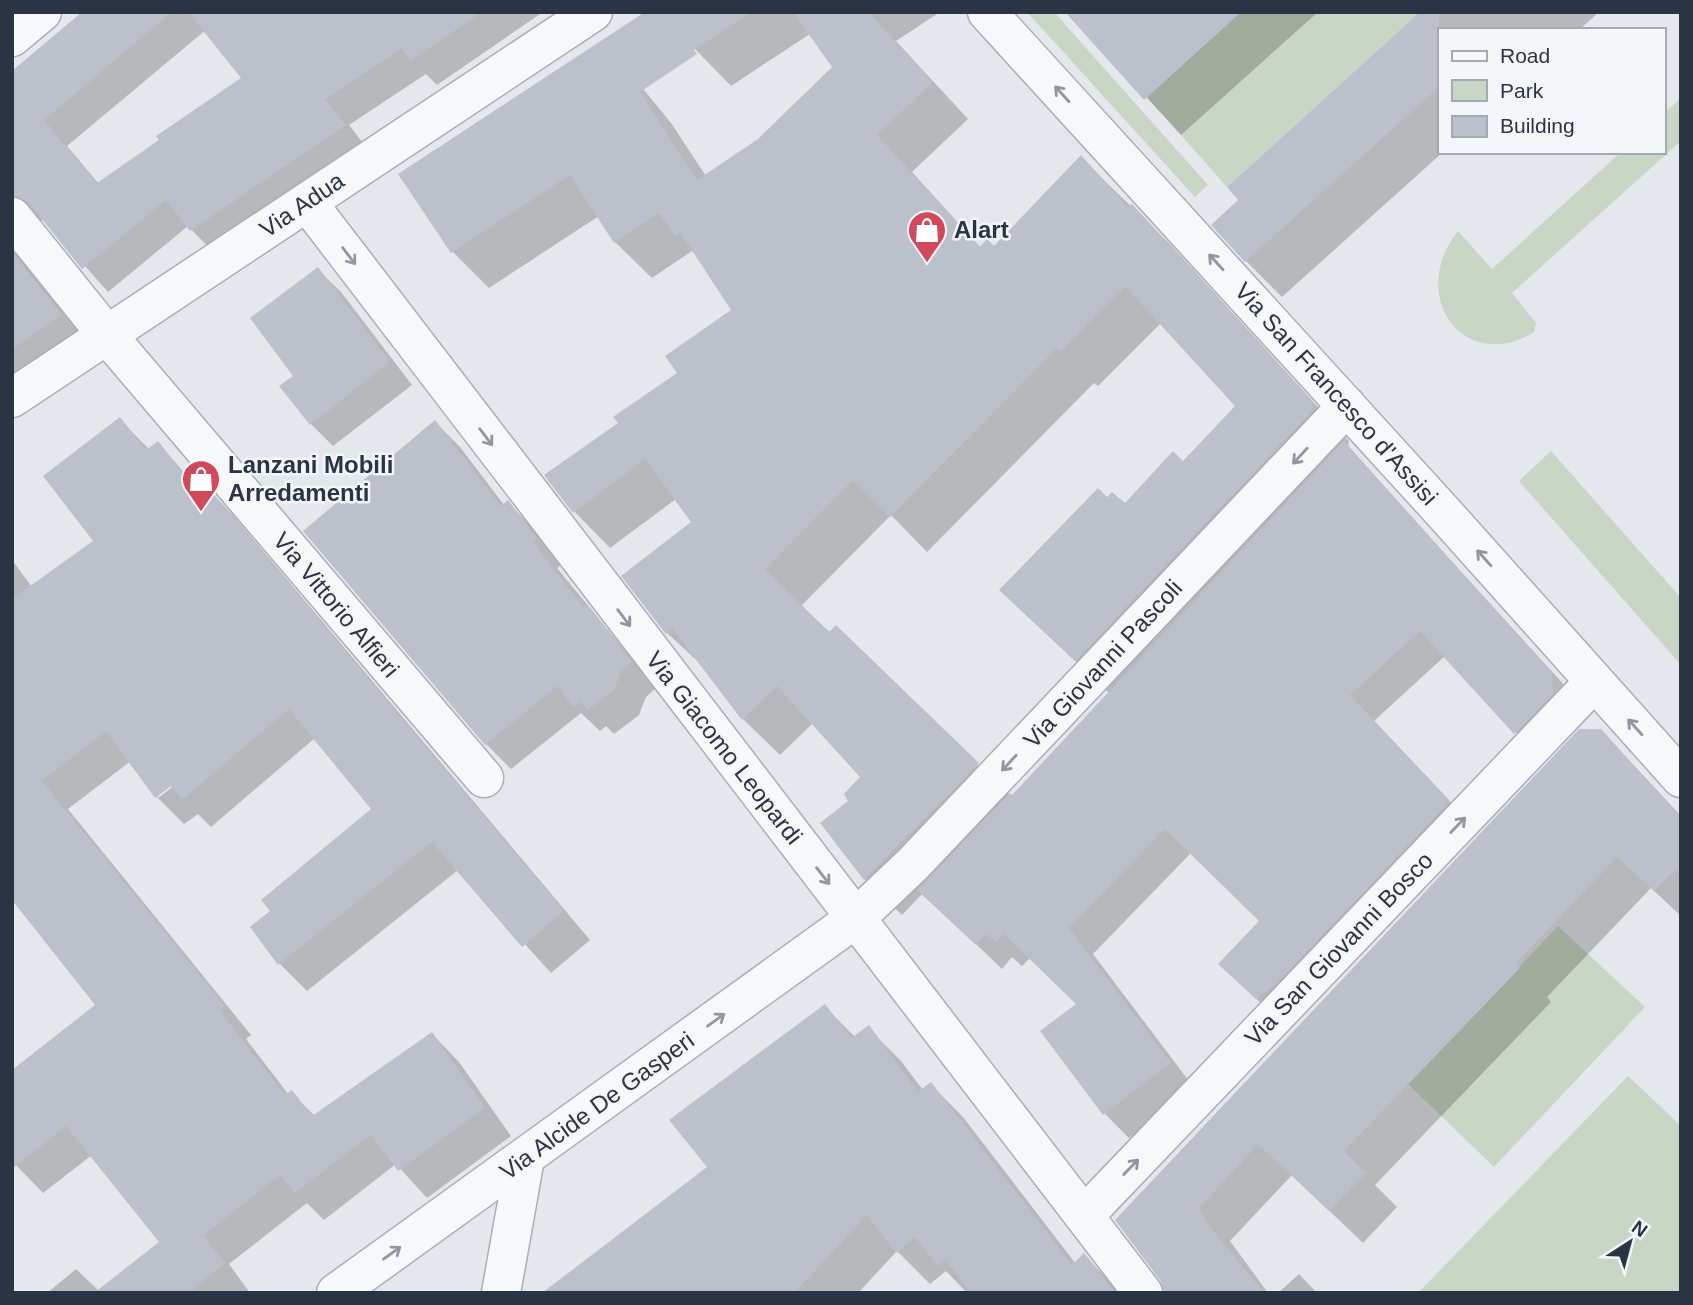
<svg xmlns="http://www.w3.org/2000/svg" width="1693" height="1305" font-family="Arial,sans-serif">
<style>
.green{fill:#c9d6c5}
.shadow{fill:#0003;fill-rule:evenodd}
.building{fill:#bbc0ca}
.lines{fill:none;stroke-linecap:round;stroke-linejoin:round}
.street-casing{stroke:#a9aeb7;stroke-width:41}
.street{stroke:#f7f8fa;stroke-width:38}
.oneway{stroke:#9196a0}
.labels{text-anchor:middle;stroke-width:5;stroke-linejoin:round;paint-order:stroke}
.street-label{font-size:24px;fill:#2b3445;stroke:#f4f6f9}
.poi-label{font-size:24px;font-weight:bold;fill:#2b3445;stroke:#f4f6f9;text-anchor:start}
</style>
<rect width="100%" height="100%" fill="#e4e7ec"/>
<path class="green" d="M 1027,12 L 1054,12 L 1208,185 L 1195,197 Z
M 1241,12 L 1417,12 L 1418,14 L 1227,187 L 1147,97 Z
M 1681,98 L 1681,141 L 1512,293 L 1536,323 L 1534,332 C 1465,375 1406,296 1458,231 L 1492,269 L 1621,152 L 1663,152 L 1663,114 Z
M 1551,451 L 1681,598 L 1681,665 L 1519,481 Z
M 1558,926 L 1645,1007 L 1494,1167 L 1408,1084 Z
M 1628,1076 L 1681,1126 L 1681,1293 L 1418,1293 Z"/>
<path class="shadow" d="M 86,12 L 248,12 L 207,29 L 67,146 L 99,184 L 244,78 L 317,12 L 543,12 L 437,85 L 426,74 L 349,125 L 369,151 L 216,255 L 188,226 L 108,292 L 45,221 L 35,220 L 15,246 L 19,257 L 86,341 L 12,390 L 12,74 Z
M 669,12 L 940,12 L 896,41 L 968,119 L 912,172 L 981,248 L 994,248 L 1081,158 L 1168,242 L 1349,441 L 1348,448 L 1577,699 L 1540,758 L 1445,656 L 1374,721 L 1474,827 L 1282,1023 L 1246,989 L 1261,921 L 1191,853 L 1093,954 L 1195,1089 L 1129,1138 L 1104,1113 L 1078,1004 L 1030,958 L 1022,966 L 1012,957 L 1002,969 L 923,893 L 902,915 L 865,879 L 823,823 L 850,801 L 863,777 L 813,723 L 780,755 L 743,719 L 705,668 L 667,633 L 693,522 L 676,499 L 610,548 L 574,511 L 620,423 L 679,374 L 733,310 L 698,257 L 692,251 L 652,278 L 615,242 L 599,216 L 489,288 L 453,252 L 401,174 L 636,80 L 671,123 L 706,176 L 720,189 L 834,67 L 810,34 L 731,86 L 695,49 ZM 1161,323 L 1237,406 L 1183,464 L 1125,505 L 1107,499 L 1001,590 L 1110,694 L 1013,798 L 801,606 L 891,515 L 927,552 L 1094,383 L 1098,386 Z
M 1068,12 L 1318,12 L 1181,135 Z
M 1419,12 L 1599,12 L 1579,30 L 1439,30 L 1439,152 L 1443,152 L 1282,297 L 1246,261 L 1421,14 Z
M 318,270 L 341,292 L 412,385 L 333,446 L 311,424 L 296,376 Z
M 120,420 L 150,450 L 158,443 L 199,489 L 204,485 L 231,513 L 590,940 L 551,973 L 458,870 L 307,991 L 280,964 L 273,912 L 373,809 L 315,738 L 211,827 L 198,814 L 184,824 L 157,797 L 131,761 L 68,809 L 251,1035 L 246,1039 L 289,1095 L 291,1093 L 315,1116 L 432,1034 L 459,1062 L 511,1136 L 427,1198 L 396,1164 L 324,1220 L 307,1203 L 229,1264 L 250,1293 L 47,1293 L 76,1269 L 99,1291 L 162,1243 L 92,1155 L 43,1193 L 12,1161 L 97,1005 L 12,897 L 12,560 L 32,587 L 95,541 ZM 177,779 L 179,782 L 158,798 L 158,793 Z
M 435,422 L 460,447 L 504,505 L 508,503 L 533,528 L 561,565 L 557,568 L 656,688 L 646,697 L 639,715 L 614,734 L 606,726 L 600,731 L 581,713 L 511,769 L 486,744 L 305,532 Z
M 1601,730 L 1681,816 L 1681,916 L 1651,888 L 1547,997 L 1551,1002 L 1375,1185 L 1397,1207 L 1363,1243 L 1292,1175 L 1230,1241 L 1268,1293 L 1166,1293 L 1162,1279 L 1117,1220 Z
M 825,1007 L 855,1037 L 868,1028 L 901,1061 L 923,1090 L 931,1085 L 963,1117 L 1076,1264 L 1084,1255 L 1121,1293 L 967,1293 L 946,1271 L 930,1284 L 897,1251 L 858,1293 L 577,1293 L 710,1167 Z
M 1299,1274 L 1317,1293 L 1278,1293 Z"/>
<path class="building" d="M 82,12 L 172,12 L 44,120 L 97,183 L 159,140 L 156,136 L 241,78 L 188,12 L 482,12 L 410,61 L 402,49 L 325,99 L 346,125 L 190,231 L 166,200 L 82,269 L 29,203 L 12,196 L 12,71 Z
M 645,12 L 751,12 L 694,50 L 697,54 L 640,92 L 697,180 L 758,139 L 832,67 L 793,12 L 868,12 L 933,82 L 877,135 L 980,247 L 987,239 L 994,246 L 1081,155 L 1128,207 L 1132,204 L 1314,403 L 1312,406 L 1314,409 L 1075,661 L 999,590 L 1098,488 L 1107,497 L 1112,492 L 1125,503 L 1173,451 L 1183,461 L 1235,406 L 1125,286 L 1061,351 L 1057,348 L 890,517 L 853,480 L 765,569 L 829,632 L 836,625 L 979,763 L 864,880 L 820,823 L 848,801 L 844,794 L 860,777 L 777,686 L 742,720 L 672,628 L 666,634 L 621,576 L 691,522 L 645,459 L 573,513 L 544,475 L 618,423 L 613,417 L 677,373 L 665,356 L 731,310 L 680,232 L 675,236 L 659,213 L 614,243 L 570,175 L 451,253 L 398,174 Z
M 1065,12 L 1241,12 L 1144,100 Z
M 1420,12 L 1439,12 L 1439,87 L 1245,262 L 1211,225 L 1238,200 L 1227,187 Z
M 12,252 L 62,315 L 12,349 Z
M 318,267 L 390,362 L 310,425 L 279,386 L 293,376 L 250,318 Z
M 120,417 L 146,450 L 158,441 L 196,489 L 204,483 L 564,911 L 522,947 L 432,842 L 278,965 L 250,927 L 270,911 L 261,900 L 371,809 L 289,709 L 182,800 L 171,786 L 155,798 L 106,731 L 42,781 L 225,1006 L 219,1010 L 285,1095 L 292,1090 L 312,1116 L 432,1032 L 485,1108 L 398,1171 L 371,1135 L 295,1193 L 280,1175 L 203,1236 L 225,1263 L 189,1293 L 94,1293 L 159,1242 L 66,1126 L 12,1169 L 12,1070 L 95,1005 L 12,900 L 12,599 L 93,541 L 43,476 Z
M 435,420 L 501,506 L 508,500 L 537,539 L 533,542 L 583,607 L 587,604 L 632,662 L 621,671 L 614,690 L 588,710 L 581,702 L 573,707 L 557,686 L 485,745 L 303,531 Z
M 1344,441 L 1552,673 L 1553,694 L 1514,734 L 1420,631 L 1350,695 L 1450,801 L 1276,984 L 1256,999 L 1218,964 L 1259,921 L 1165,829 L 1069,928 L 1171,1063 L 1103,1115 L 1040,1031 L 1076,1004 L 1004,934 L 996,942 L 986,934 L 976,945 L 917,890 L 1010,793 L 1012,795 Z
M 1579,729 L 1601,729 L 1681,818 L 1681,864 L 1654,891 L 1617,857 L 1516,963 L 1520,968 L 1344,1151 L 1366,1173 L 1329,1211 L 1258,1144 L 1199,1208 L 1207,1223 L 1264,1293 L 1164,1293 L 1160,1280 L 1115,1220 Z
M 825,1004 L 851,1038 L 869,1025 L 918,1092 L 931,1082 L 1072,1265 L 1084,1253 L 1115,1293 L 970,1293 L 946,1260 L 938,1266 L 915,1237 L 896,1253 L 867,1215 L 794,1293 L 542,1293 L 707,1167 L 669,1120 Z"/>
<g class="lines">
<defs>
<path id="street" d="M 987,12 L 1443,512 L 1681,778
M 12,37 L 42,12
M 307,202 L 1143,1293
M 12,217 L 107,335 L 484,778
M 12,398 L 593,12
M 1084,1216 L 1594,682
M 336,1293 L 856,918 L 913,864 L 1347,406
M 501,1293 L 525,1158"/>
</defs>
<use href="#street" class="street-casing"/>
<use href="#street" class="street"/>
</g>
<defs><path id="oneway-shaft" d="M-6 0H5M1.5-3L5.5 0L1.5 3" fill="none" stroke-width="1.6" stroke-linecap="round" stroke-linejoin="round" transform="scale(1.75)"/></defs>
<g class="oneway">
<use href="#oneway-shaft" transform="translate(1062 94) rotate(-132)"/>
<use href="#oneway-shaft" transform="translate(349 256) rotate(53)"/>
<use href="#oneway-shaft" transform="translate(1216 262) rotate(-132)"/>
<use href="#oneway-shaft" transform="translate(486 437) rotate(53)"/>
<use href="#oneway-shaft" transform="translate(1300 456) rotate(133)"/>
<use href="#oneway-shaft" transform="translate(1484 558) rotate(-132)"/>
<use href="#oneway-shaft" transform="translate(624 618) rotate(53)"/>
<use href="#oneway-shaft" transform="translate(1635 727) rotate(-132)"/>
<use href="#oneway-shaft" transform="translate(1009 763) rotate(133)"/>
<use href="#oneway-shaft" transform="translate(1458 825) rotate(-46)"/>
<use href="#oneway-shaft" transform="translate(823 876) rotate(52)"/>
<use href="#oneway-shaft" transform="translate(716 1020) rotate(-36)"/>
<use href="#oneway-shaft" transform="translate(1131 1167) rotate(-46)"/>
<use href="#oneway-shaft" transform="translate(392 1253) rotate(-36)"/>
</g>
<defs>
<symbol id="shop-pin" viewBox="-11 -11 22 30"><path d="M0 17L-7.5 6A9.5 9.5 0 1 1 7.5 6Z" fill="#d1495b" stroke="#f4f6f9"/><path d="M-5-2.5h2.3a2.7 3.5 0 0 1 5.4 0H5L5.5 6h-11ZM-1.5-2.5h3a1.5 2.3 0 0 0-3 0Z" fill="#fff"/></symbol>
</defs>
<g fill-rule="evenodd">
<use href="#shop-pin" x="905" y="208" width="44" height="60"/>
<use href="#shop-pin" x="179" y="457" width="44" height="60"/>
</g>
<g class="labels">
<g class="street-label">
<text transform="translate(302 205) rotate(-34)" y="8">Via Adua</text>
<text transform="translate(1336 394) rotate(48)" y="8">Via San Francesco d'Assisi</text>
<text transform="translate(336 605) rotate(50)" y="8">Via Vittorio Alfieri</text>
<text transform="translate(1103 664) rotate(-47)" y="8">Via Giovanni Pascoli</text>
<text transform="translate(724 748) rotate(52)" y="8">Via Giacomo Leopardi</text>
<text transform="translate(1339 949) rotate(-46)" y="8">Via San Giovanni Bosco</text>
<text transform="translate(597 1106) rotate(-36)" y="8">Via Alcide De Gasperi</text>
</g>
<g class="poi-label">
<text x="954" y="238">Alart</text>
<text x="228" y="473">Lanzani Mobili<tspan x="228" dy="28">Arredamenti</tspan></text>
</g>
</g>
<rect width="1693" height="1305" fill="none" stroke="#2b3445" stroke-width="28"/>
<rect x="1438" y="28" width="228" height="126" fill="#f4f6f9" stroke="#a4a8b1" stroke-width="2"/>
<rect x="1452" y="51" width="35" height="10" fill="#f7f8fa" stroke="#a4a8b1" stroke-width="2"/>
<text x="1500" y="63" font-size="21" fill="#2b3445">Road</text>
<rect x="1452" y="80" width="35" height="21" fill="#c9d6c5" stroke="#a4a8b1" stroke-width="2"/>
<text x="1500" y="98" font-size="21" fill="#2b3445">Park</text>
<rect x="1452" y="116" width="35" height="21" fill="#bbc0ca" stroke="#a4a8b1" stroke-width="2"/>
<text x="1500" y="133" font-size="21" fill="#2b3445">Building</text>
<g transform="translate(1630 1242) rotate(36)" stroke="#f4f6f9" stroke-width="5" paint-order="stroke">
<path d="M0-5L12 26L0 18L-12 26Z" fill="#2b3445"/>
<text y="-10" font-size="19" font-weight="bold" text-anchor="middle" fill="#2b3445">N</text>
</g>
</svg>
